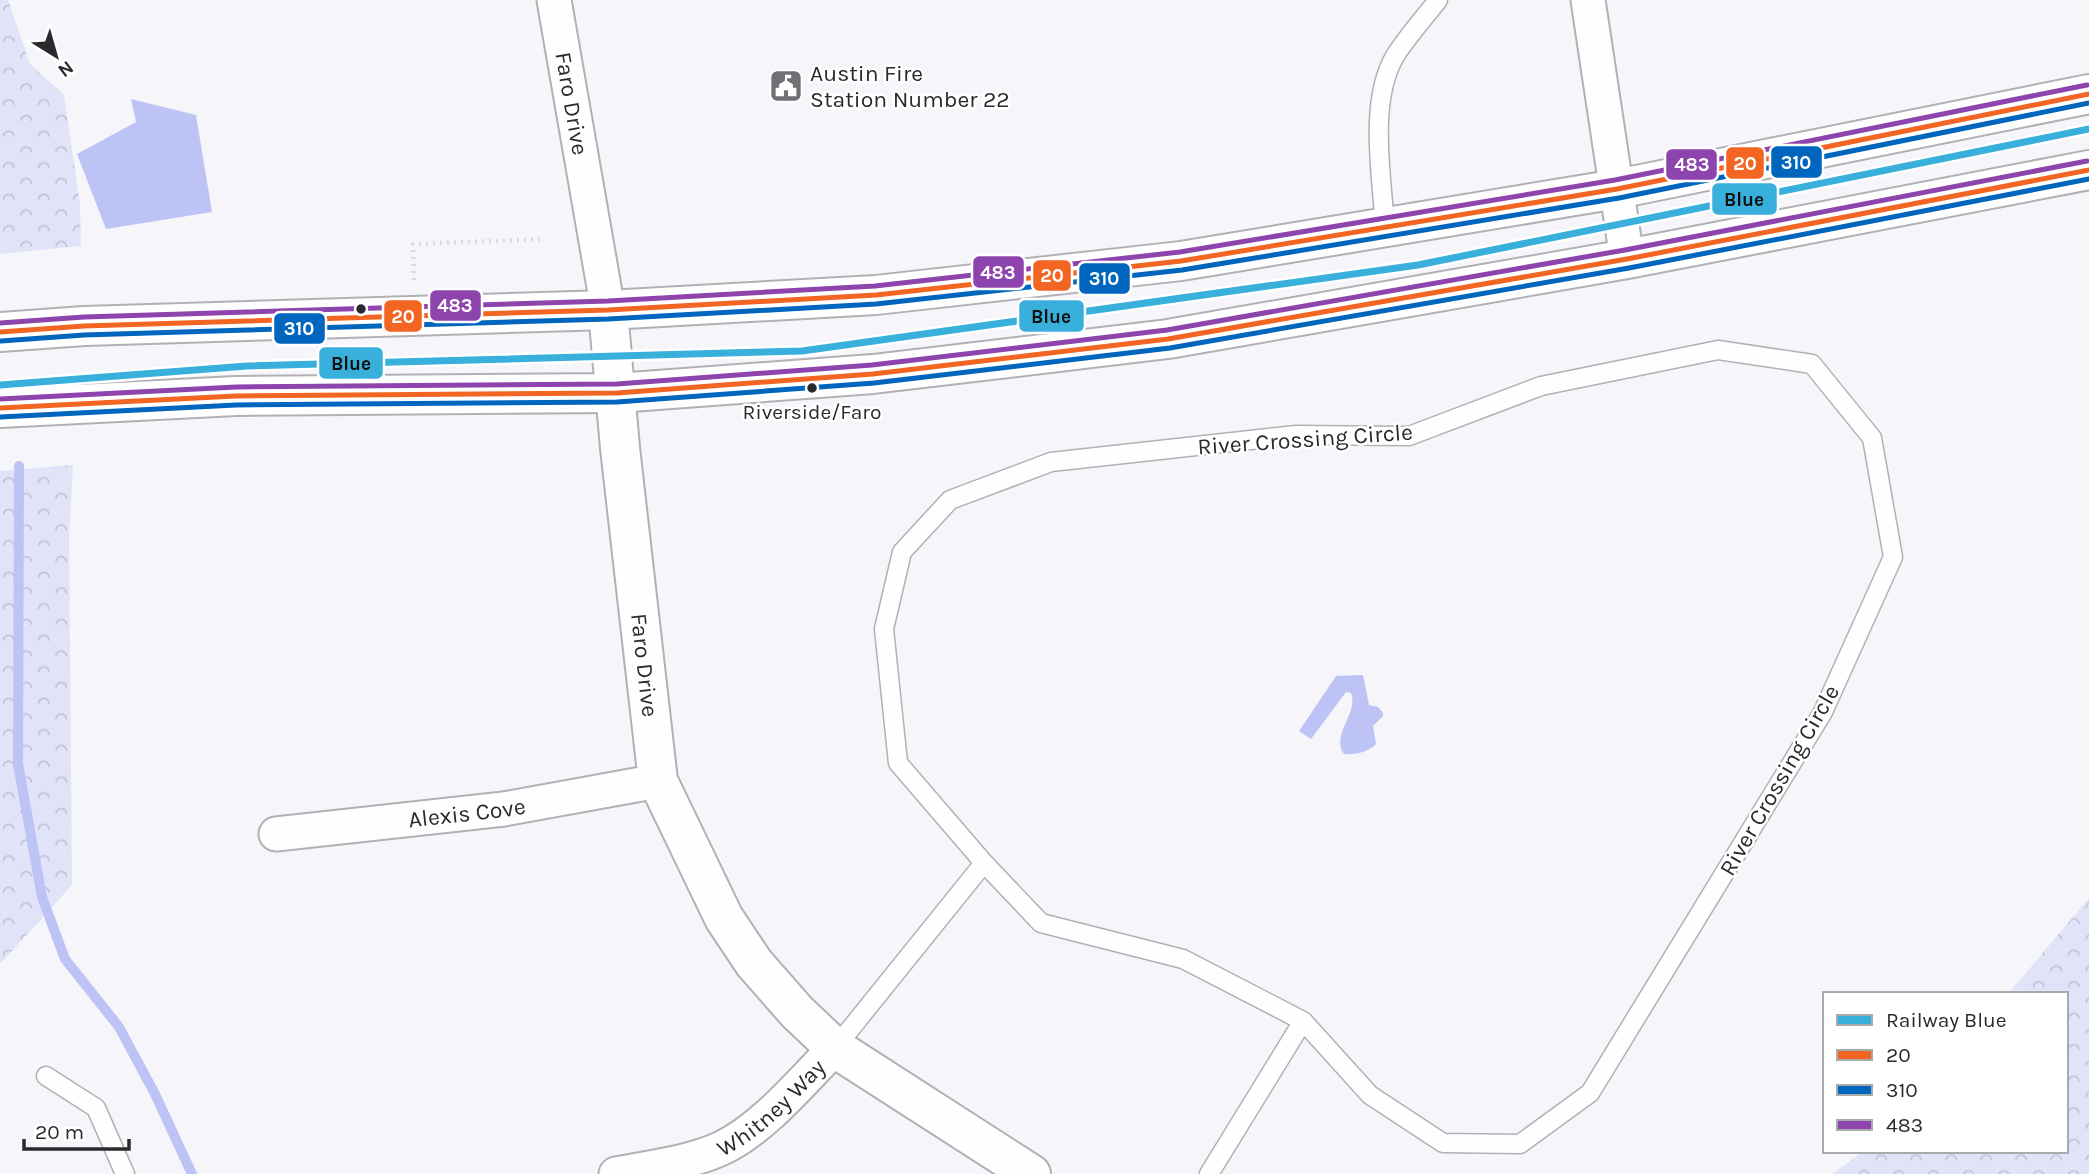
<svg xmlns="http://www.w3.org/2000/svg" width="2089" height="1174" font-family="Karla,sans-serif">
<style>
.forest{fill:url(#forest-crowns)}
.water{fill:#bec3f6}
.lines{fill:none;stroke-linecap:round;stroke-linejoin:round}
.stream{stroke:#bec3f6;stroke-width:10}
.lane-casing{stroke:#b1b1b5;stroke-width:21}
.street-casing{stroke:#b1b1b5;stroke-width:37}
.secondary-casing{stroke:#b1b1b5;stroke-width:42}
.primary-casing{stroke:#b1b1b5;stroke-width:42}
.path{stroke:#dbdbdc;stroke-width:4.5;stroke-dasharray:2 5;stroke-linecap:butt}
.lane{stroke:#fefefe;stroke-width:18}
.street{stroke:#fefefe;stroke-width:33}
.secondary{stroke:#fefefe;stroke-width:38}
.primary{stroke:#fefefe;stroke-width:38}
.bus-1-casing{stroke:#fff;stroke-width:10}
.bus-2-casing{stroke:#fff;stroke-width:10}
.bus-3-casing{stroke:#fff;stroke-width:10}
.bus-1{stroke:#f26522;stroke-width:5}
.bus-2{stroke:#0065bd;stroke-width:5}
.bus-3{stroke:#8e44ad;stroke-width:5}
.rail-1-casing{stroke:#fff;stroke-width:12}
.rail-1{stroke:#39b0dc;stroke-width:7}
.bus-dot{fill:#292a2d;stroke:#fff;stroke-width:2.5}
.labels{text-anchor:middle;stroke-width:5;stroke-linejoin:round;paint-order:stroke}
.bus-label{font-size:21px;fill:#292a2d;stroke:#fff}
.poi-label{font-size:23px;fill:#292a2d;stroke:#fff;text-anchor:start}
.street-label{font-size:23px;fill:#292a2d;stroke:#fff}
.line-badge{stroke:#fff;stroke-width:2.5}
.badge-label{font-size:19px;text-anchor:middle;font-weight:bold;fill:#fff}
.pale-badge-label{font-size:19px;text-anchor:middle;font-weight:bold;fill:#111}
</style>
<defs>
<pattern id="forest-crowns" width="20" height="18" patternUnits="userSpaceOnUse" patternTransform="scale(1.75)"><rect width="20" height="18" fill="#e1e3f9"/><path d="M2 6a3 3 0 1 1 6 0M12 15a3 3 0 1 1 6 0" fill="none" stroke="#c1c3d6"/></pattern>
</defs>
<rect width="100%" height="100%" fill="#f5f5fa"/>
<path class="forest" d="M 0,0 L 8,0 L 30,64 L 64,95 L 80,203 L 81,246 L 0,254 Z
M 73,465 L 69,537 L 72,885 L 0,964 L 0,471 Z
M 2089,898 L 2089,1174 L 1833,1174 L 1863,1151 L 2066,1151 L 2066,994 L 2008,994 Z"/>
<path class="water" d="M 131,99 L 196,115 L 212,212 L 106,229 L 77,154 L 136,122 Z
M 1363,675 L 1369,705 L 1378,707 L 1383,713 L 1383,716 L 1373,726 L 1376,744 C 1369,752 1355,755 1344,754 C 1330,735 1359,714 1351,693 L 1346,692 L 1311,739 L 1299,731 L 1336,676 Z"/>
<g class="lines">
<path class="stream" d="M 19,466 L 18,764 L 42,897 L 65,959 L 119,1027 L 155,1094 L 192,1174"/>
<defs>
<path id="lane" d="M 1385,228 C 1382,177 1368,102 1395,56 C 1407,37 1424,18 1438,0
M 1718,350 L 1812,364 L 1872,438 L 1893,557 L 1823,712 L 1590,1093 L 1520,1144 L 1443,1143 L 1370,1095 L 1303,1021 L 1183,959 L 1041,923 L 984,863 L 898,763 L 884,629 L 902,552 L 950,500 L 1051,462 L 1296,435 L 1409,436 L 1541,386 Z
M 835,1048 L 984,863
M 46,1076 L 96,1108 L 125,1174
M 1209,1174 L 1303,1021"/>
<g id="street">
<path id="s1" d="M 554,0 L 608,310"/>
<path d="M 1588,0 L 1627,259"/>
<path id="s2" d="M 276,834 L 504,809 L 658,781"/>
<path id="s3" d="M 616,1174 C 651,1167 690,1163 722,1148 C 764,1128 802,1081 835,1048"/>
</g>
<g id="secondary">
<path id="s4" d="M 608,310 L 620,448 L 658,781 L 724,918 L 754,963 L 797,1012 L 835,1048 L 1031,1174"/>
</g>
<path id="primary" d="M 0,332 L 84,326 L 608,310 L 876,295 L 1181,261 L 1617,189 L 2089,94
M 0,408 L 236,396 L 617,393 L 873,374 L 1168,339 L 1627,259 L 2089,170"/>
</defs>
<use href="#lane" class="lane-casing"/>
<use href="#street" class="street-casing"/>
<use href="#secondary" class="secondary-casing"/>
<use href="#primary" class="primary-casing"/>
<path class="path" d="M 414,280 L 413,244 L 542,239"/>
<use href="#lane" class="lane"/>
<use href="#street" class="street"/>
<use href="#secondary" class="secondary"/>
<use href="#primary" class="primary"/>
<defs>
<path id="bus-1" d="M 0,332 L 84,326 L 608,310 L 876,295 L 1181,261 L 1617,189 L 2089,94
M 0,408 L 236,396 L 617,393 L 873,374 L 1168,339 L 1627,259 L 2089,170"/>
<path id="bus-2" d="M 1,341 L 84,335 L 608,319 L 876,304 L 1182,270 L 1619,198 L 2089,103
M 0,417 L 236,405 L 617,402 L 874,383 L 1170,348 L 1629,268 L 2089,179"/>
<path id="bus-3" d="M 0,323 L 84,317 L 608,301 L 875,286 L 1180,252 L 1615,180 L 2087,85
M 0,399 L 236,387 L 617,384 L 872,365 L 1167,330 L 1625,250 L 2087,161"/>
</defs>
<use href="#bus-1" class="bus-1-casing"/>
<use href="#bus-2" class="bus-2-casing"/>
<use href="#bus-3" class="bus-3-casing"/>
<use href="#bus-1" class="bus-1"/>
<use href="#bus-2" class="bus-2"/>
<use href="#bus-3" class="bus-3"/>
<defs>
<path id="rail-1" d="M 0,385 L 247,366 L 802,351 L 1418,265 L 2089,129"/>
</defs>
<use href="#rail-1" class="rail-1-casing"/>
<use href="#rail-1" class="rail-1"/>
</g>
<defs>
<symbol id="civic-square" viewBox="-11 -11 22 22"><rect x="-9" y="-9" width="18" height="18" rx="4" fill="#707175" stroke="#fff"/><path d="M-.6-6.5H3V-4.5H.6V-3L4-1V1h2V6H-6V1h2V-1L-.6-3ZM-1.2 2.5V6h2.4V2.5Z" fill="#fff"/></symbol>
</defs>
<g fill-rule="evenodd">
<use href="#civic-square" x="767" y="67" width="38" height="38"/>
</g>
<g class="bus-dot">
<circle cx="361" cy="309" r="6"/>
<circle cx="812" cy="388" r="6"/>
</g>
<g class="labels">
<g class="bus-label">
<text x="812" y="419">Riverside/Faro</text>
</g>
<g class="poi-label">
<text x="810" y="81">Austin Fire<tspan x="810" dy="26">Station Number 22</tspan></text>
</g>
<g class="street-label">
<text dy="8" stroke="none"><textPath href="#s1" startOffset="105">Faro Drive</textPath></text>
<text transform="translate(1305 439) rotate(-4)" y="8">River Crossing Circle</text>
<text dy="8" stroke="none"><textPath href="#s4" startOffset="357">Faro Drive</textPath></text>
<text transform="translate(1779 780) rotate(-60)" y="8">River Crossing Circle</text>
<text dy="8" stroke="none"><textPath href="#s2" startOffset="192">Alexis Cove</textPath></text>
<text dy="8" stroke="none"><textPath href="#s3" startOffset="173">Whitney Way</textPath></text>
</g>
</g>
<g class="line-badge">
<rect x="1770" y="145" width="53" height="34" rx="7" fill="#0065bd"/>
<rect x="1725" y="146" width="40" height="34" rx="7" fill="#f26522"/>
<rect x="1665" y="148" width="53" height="33" rx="7" fill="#8e44ad"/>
<rect x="1711" y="182" width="67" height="34" rx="7" fill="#39b0dc"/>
<rect x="972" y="255" width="53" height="34" rx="7" fill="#8e44ad"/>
<rect x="1032" y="259" width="40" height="33" rx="7" fill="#f26522"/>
<rect x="1078" y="262" width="53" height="33" rx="7" fill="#0065bd"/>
<rect x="429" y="289" width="53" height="33" rx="7" fill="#8e44ad"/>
<rect x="1018" y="299" width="67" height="34" rx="7" fill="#39b0dc"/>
<rect x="383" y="299" width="40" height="34" rx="7" fill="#f26522"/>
<rect x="273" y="312" width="53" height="33" rx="7" fill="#0065bd"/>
<rect x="318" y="346" width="66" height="34" rx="7" fill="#39b0dc"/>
</g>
<g class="badge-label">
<text x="1796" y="169">310</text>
<text x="1745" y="170">20</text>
<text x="1692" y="171">483</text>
<text x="998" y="279">483</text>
<text x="1052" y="282">20</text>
<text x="1104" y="285">310</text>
<text x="455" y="312">483</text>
<text x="403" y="323">20</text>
<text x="299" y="335">310</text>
</g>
<g class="pale-badge-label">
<text x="1744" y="206">Blue</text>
<text x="1051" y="323">Blue</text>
<text x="351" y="370">Blue</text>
</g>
<rect x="1823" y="992" width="245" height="161" fill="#ffffff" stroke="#a9aaab" stroke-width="2"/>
<rect x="1837" y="1015" width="35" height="10" fill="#39b0dc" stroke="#a9aaab" stroke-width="2"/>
<text x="1886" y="1027" font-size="21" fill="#292a2d">Railway Blue</text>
<rect x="1837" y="1050" width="35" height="10" fill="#f26522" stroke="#a9aaab" stroke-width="2"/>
<text x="1886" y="1062" font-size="21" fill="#292a2d">20</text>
<rect x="1837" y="1085" width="35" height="10" fill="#0065bd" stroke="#a9aaab" stroke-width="2"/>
<text x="1886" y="1097" font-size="21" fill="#292a2d">310</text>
<rect x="1837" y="1120" width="35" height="10" fill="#8e44ad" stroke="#a9aaab" stroke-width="2"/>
<text x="1886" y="1132" font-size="21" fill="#292a2d">483</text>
<g transform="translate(56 56) rotate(143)" stroke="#ffffff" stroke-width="5" paint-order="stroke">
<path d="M0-5L12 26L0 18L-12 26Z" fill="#292a2d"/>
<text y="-10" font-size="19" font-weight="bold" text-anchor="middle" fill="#292a2d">N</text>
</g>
<path d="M24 1139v10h105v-10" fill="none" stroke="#292a2d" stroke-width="3.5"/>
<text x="35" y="1139" font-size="21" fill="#292a2d" stroke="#ffffff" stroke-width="5" paint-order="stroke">20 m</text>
</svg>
